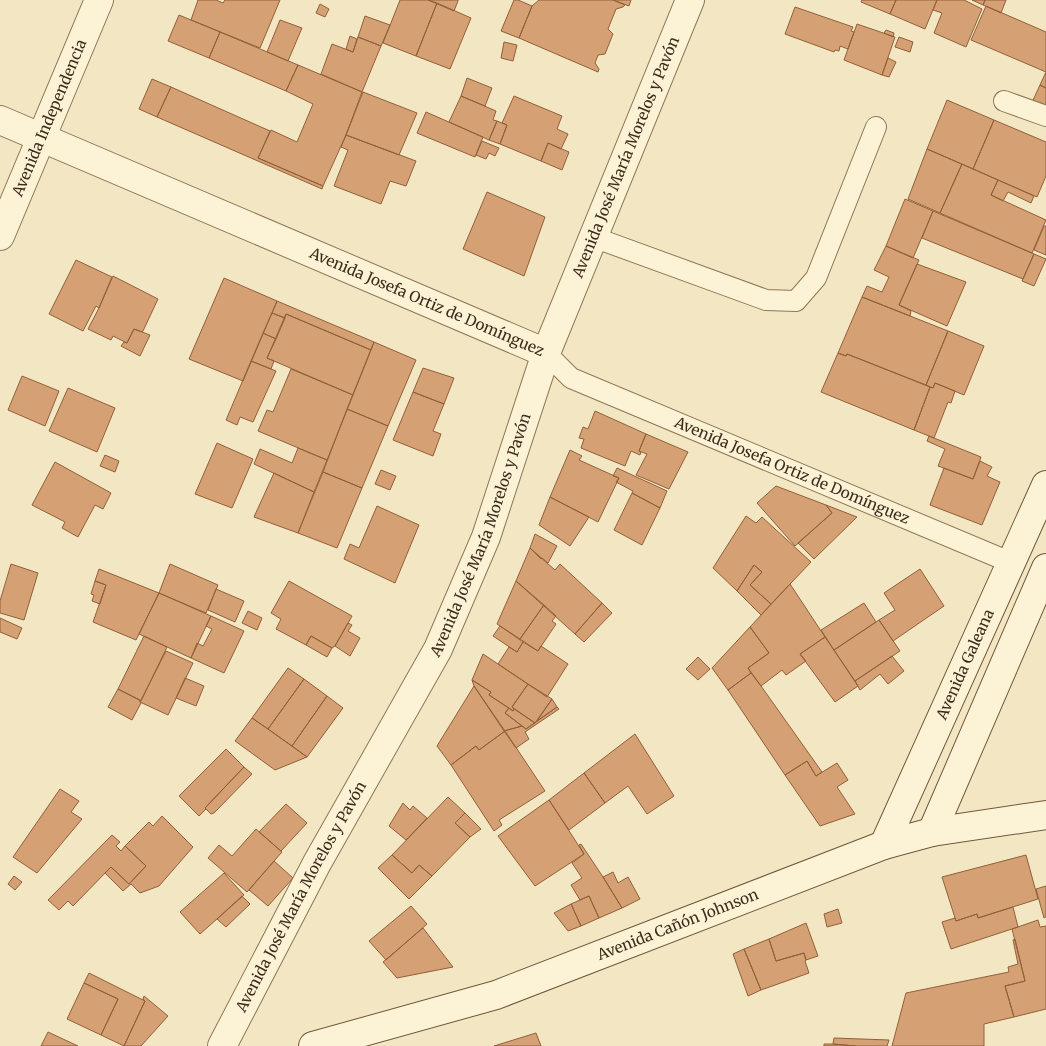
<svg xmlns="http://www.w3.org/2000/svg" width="1046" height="1046" font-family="Merriweather,serif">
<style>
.building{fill:#d5a073;stroke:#91603a}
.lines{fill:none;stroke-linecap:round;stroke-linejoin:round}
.lane-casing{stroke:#8f7757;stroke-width:22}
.street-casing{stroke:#8f7757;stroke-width:30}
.secondary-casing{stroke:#71583a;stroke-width:30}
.lane{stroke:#fcf3d6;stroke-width:20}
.street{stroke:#fcf3d6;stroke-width:28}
.secondary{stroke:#fcf3d6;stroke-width:28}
.labels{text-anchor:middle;stroke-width:4;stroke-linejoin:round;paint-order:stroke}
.street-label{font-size:15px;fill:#3d2e1c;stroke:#f9f0d2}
</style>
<rect width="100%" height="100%" fill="#f3e6c2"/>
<path class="building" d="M 198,0 L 216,0 L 223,3 L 225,0 L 280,0 L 260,48 L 191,20 Z
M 400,0 L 428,0 L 437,3 L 416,56 L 383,43 Z
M 428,0 L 458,0 L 458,1 L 454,11 Z
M 514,0 L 518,0 L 532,6 L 519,38 L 501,31 Z
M 539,0 L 613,0 L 625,5 L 623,7 L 616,9 L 608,29 L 613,34 L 605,54 L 598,55 L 595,63 L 599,69 L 598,72 L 519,38 L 532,6 Z
M 613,0 L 631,0 L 629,6 Z
M 862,0 L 896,0 L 890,14 L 861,2 Z
M 896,0 L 937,0 L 925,29 L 890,14 Z
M 937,0 L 964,0 L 982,9 L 966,47 L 934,33 L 942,13 L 933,10 Z
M 972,0 L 985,0 L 983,5 Z
M 985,0 L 1006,0 L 1001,13 L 983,5 Z
M 437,3 L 471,18 L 450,69 L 416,56 Z
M 320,4 L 329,9 L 325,17 L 316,13 Z
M 986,6 L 1046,32 L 1046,72 L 971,40 Z
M 795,7 L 853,27 L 851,31 L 854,32 L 848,49 L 840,46 L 839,51 L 835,50 L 834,52 L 785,34 Z
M 179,15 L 220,32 L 209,58 L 168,41 Z
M 365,16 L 390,25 L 381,46 L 358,37 Z
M 280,20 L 302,28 L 288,61 L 267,52 Z
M 857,24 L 895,37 L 882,75 L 844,60 Z
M 886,30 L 894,33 L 893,37 L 884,33 Z
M 220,32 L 298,65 L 286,91 L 209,58 Z
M 350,36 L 357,39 L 353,52 L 346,49 Z
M 358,37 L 381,46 L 362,92 L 321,74 L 332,44 L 353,52 Z
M 899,37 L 913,42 L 910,52 L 895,47 Z
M 504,42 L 517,45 L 513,61 L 501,58 Z
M 888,58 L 896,62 L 889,77 L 882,75 Z
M 298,65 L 362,92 L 346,135 L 323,186 L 258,158 L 271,130 L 297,142 L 313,104 L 286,91 Z
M 1046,72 L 1046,88 L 1040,85 Z
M 467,78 L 492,88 L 485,106 L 461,96 Z
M 152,79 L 171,87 L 157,117 L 139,109 Z
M 1040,85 L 1046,88 L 1046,119 L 1028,111 Z
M 171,87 L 270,131 L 258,158 L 323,186 L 322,189 L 157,117 Z
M 363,92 L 417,113 L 399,155 L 346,135 Z
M 461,96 L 496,111 L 493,120 L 497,121 L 489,140 L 449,122 Z
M 514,96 L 562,116 L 557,129 L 568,134 L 561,149 L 548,143 L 541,161 L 500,144 L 507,125 L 502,123 Z
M 947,100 L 994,120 L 973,169 L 927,149 Z
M 426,112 L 483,137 L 475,157 L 417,133 Z
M 994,120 L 1046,142 L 1046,176 L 1037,197 L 973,169 Z
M 497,121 L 507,125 L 500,144 L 489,140 Z
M 346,135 L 416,161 L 406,186 L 390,181 L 381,204 L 334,186 L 348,150 L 341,147 Z
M 482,141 L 499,148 L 495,156 L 489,153 L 486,159 L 476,155 Z
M 548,143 L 569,152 L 562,170 L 541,161 Z
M 927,149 L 962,164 L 940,213 L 908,199 Z
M 962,164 L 998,180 L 991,195 L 1046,220 L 1032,253 L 940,213 Z
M 998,180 L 1034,196 L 1031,203 L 1008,192 L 1003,201 L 991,195 Z
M 487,192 L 545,217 L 524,276 L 463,249 Z
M 905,199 L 933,211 L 913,258 L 886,246 Z
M 933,211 L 1034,254 L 1023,279 L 922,238 Z
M 1044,226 L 1046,226 L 1046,255 L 1034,250 Z
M 886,246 L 919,260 L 899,305 L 911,311 L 910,316 L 862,297 L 867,286 L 882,292 L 889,277 L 874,270 Z
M 1034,254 L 1046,259 L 1034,286 L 1022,281 Z
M 76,260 L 112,277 L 99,308 L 96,306 L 83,331 L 49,314 Z
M 917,264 L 966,282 L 947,326 L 899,305 Z
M 113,276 L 158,299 L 143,331 L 142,332 L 134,329 L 127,343 L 113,336 L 111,340 L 88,329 L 99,308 Z
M 224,278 L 277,301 L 243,381 L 189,359 Z
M 862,297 L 948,331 L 926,385 L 847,354 L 846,356 L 838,353 Z
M 277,301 L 374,342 L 371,350 L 286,314 L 285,318 L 272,313 Z
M 272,313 L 285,318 L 276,339 L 263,333 Z
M 286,314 L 371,350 L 353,395 L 267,358 Z
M 134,329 L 150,335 L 140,356 L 121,346 L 124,342 L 127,343 Z
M 948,331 L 984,346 L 964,395 L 935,383 L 933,388 L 926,385 Z
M 263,333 L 276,339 L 267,358 L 274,361 L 271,369 L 251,361 Z
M 374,342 L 416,360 L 388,426 L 347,409 Z
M 838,353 L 846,356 L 847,354 L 930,387 L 914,430 L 821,392 Z
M 251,361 L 276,371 L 253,422 L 240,417 L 237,425 L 226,420 Z
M 423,368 L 454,378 L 444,404 L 413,392 Z
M 291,369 L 353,395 L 327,460 L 258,431 L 267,410 L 273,412 Z
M 22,376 L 59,391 L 45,426 L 8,410 Z
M 935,383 L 955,391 L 951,403 L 948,402 L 934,438 L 914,430 L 930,387 L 933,388 Z
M 68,388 L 115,408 L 97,452 L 49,431 Z
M 413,392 L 444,404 L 433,431 L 441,434 L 433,456 L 393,440 Z
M 347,409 L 388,426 L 362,488 L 323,472 Z
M 595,411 L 646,434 L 639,451 L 641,452 L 640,455 L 631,451 L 625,466 L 581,448 L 584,439 L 579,438 L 583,427 L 588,429 Z
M 646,434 L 688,452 L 669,489 L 636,475 L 647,454 L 639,451 Z
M 929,436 L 981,457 L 973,479 L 938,466 L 945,449 L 927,441 Z
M 217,443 L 253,459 L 232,508 L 195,494 Z
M 298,448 L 327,460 L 314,492 L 254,464 L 260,449 L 292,463 Z
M 570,450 L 582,456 L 579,460 L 619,478 L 598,522 L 550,497 Z
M 105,455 L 119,461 L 115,472 L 100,466 Z
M 980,461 L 992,467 L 987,476 L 1000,482 L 982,525 L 930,505 L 944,468 L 973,479 Z
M 55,462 L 111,493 L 103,509 L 95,505 L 78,537 L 62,528 L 65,522 L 32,505 Z
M 617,468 L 667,491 L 660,508 L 632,493 L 633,491 L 616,482 L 619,478 L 613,476 Z
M 381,470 L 396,476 L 390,490 L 375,484 Z
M 323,472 L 362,488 L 337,548 L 298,533 Z
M 274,473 L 314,492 L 298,533 L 254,517 Z
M 776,486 L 826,505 L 832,513 L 795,546 L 757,503 Z
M 632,493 L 660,508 L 642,545 L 614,530 Z
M 550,497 L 589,517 L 570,546 L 539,525 Z
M 826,505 L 857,517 L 814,559 L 798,543 L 832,513 Z
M 377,506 L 419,525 L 395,583 L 344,559 L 350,544 L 359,548 Z
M 746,516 L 756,523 L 762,517 L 811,562 L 771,604 L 750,585 L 762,572 L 754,565 L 737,591 L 713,568 Z
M 535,534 L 557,546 L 548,563 L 542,558 L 541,559 L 530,548 Z
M 530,548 L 555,570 L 560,564 L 602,603 L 575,634 L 516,581 Z
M 11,564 L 38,573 L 24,620 L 0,613 L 0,601 Z
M 170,564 L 218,585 L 206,613 L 159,593 Z
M 754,565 L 762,572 L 750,585 L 771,604 L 761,615 L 737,591 Z
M 99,569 L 159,593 L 136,640 L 93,622 L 106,585 L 95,581 Z
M 920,569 L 944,606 L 893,641 L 879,620 L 895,610 L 884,593 Z
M 95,581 L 106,585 L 100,604 L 92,601 L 94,595 L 91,594 Z
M 289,581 L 352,616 L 335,646 L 332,648 L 311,636 L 306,645 L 276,629 L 281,619 L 271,613 Z
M 516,581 L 544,605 L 520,639 L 497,624 Z
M 790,584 L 825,637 L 800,654 L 806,661 L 786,675 L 782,670 L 761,686 L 748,668 L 769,653 L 750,627 Z
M 216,589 L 244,601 L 235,622 L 208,610 Z
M 159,593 L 211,616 L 191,658 L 139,634 Z
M 602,603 L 612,613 L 584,642 L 575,634 Z
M 864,603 L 876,622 L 834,650 L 821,630 Z
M 544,605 L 556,616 L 552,621 L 556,624 L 538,651 L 520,639 Z
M 248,611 L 262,618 L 257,630 L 242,623 Z
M 211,616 L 244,631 L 224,673 L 191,658 L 197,643 L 203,646 L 212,629 L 206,626 Z
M 0,618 L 22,628 L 17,639 L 0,632 Z
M 879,620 L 900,651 L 855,681 L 834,650 Z
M 348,623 L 352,625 L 348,631 L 360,638 L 350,656 L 335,646 Z
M 500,626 L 523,642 L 517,652 L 493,636 Z
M 750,627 L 769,653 L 748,668 L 751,673 L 728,690 L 712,668 Z
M 144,636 L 167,647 L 141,701 L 118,689 Z
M 311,636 L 332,648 L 327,657 L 306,645 Z
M 825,637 L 858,686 L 835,702 L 800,654 Z
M 523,642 L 538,651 L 541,646 L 568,664 L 547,697 L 498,664 L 509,647 L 517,652 Z
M 166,651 L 193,663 L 168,715 L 140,702 Z
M 483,654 L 528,684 L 512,707 L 514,709 L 513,711 L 489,695 L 491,692 L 472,680 Z
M 892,656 L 904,671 L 888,684 L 880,674 L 860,690 L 855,681 Z
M 698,657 L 710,669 L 698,680 L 686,669 Z
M 288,668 L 304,679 L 268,729 L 252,718 Z
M 751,673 L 761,686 L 822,772 L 816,776 L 807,761 L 785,775 L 728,690 Z
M 185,678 L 204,686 L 196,706 L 176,698 Z
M 304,679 L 327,696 L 292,746 L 268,729 Z
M 472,680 L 491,692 L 489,695 L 509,708 L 505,713 L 522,726 L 504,731 L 474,686 Z
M 528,684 L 552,699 L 535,723 L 512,707 Z
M 474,686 L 505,731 L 479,750 L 476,746 L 451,765 L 437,746 Z
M 118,689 L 140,700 L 140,702 L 141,703 L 132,720 L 108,707 Z
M 327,696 L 343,708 L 307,757 L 292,746 Z
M 552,699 L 557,707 L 537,721 Z
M 557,707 L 559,709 L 525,732 L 529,739 L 516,748 L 504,731 L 522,726 L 526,729 Z
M 509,708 L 513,711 L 514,709 L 535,723 L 526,729 L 505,713 Z
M 252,718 L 268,729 L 307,757 L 275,770 L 235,741 Z
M 505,731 L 545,791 L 499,820 L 502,825 L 494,831 L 451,765 L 476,746 L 479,750 Z
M 635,734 L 674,796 L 647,814 L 628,786 L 605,803 L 584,773 Z
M 226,749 L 244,767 L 205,808 L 206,809 L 199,816 L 179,796 Z
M 807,761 L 816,776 L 837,763 L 848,780 L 837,787 L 855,814 L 820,826 L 785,775 Z
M 244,767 L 252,774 L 214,813 L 211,814 L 205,808 Z
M 584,773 L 605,803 L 569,830 L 549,800 Z
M 60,789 L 79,801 L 71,812 L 82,819 L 37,873 L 13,857 Z
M 448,797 L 465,813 L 455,823 L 470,837 L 432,876 L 419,865 L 412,873 L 392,855 Z
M 549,800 L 584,854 L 535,886 L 498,836 Z
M 403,803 L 410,810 L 413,806 L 427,818 L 406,840 L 389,826 Z
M 286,804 L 307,823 L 281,851 L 259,832 Z
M 465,813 L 481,829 L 470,837 L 455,823 Z
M 162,816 L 193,847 L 159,886 L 140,893 L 131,884 L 123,891 L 105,873 L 111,867 L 129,884 L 146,866 L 125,846 L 149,822 L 153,826 Z
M 256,829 L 282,852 L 247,892 L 208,858 L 219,845 L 232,856 Z
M 112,835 L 120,842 L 116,846 L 121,851 L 125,846 L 146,866 L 129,884 L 111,867 L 73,906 L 68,901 L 59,910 L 48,900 Z
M 581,844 L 603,877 L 622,908 L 599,918 L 589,896 L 580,900 L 571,885 L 582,878 L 572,863 L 584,854 L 579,845 Z
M 392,855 L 412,873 L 419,865 L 432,876 L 409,899 L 378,868 Z
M 1026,855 L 1038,899 L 978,918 L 977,914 L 956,921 L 942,877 Z
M 274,861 L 293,878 L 268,906 L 249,890 Z
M 613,872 L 618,883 L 628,877 L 640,899 L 622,908 L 603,877 Z
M 224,873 L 244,895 L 200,934 L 180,912 Z
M 14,876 L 22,882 L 15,890 L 8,884 Z
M 1046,886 L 1046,917 L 1044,918 L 1036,889 Z
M 242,896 L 250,904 L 226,927 L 217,919 Z
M 589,896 L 599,918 L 581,926 L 571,904 Z
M 571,904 L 581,926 L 568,931 L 554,913 Z
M 411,906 L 427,924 L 386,960 L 369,941 Z
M 1013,907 L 1018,927 L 951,949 L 942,922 L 955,918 L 956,921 L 977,914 L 978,918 Z
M 838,909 L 842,923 L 827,927 L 824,914 Z
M 1038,920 L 1040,927 L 1046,926 L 1046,1009 L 1014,1017 L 1005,986 L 1025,981 L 1012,929 Z
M 806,923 L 818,956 L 806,960 L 804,953 L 776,961 L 769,939 Z
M 423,928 L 453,967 L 397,978 L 383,962 Z
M 769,939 L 776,961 L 804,953 L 806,960 L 805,961 L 809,973 L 761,990 L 744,949 Z
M 1015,939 L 1025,981 L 1005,986 L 1014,1017 L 984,1024 L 984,1046 L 892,1046 L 906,993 L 1009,972 L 1008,967 L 1018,964 L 1013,940 Z
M 744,949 L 761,990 L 748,996 L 733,954 Z
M 89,973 L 145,1001 L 124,1046 L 101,1035 L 118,999 L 84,983 Z
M 84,983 L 118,999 L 101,1035 L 67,1019 Z
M 144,996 L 168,1016 L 141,1046 L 124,1046 L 145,1001 L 143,999 Z
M 48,1032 L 78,1046 L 41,1046 Z
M 536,1033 L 541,1046 L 494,1046 Z
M 834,1038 L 889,1040 L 887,1046 L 856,1046 L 833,1044 Z
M 824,1044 L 833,1044 L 856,1046 L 824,1046 Z"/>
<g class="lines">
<defs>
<g id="lane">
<path d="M 1004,101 L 1046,116"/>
<path d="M 593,237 L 766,300 L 796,301 L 816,278 L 876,127"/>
<path id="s1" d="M 546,353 L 571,378 L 1012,563"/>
</g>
<g id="street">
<path id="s2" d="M 0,120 L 546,353"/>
<path id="s3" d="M 0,236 L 99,0"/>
<path id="s4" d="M 222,1046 L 317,863 L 438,649 L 486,537 L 546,353 L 690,0"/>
</g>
<g id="secondary">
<path d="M 932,832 L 1046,568"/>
<path id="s5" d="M 884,845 L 1046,485"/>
<path id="s6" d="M 313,1046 L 496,995 L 884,845 L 932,832 L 1046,815"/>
</g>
</defs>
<use href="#lane" class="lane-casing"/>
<use href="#street" class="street-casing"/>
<use href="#secondary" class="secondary-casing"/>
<use href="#lane" class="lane"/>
<use href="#street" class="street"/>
<use href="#secondary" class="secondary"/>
</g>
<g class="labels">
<g class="street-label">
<text dy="5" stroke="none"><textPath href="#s3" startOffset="128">Avenida Independencia</textPath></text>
<text dy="5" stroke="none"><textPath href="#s4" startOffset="979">Avenida José María Morelos y Pavón</textPath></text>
<text dy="5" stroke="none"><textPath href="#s2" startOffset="464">Avenida Josefa Ortiz de Domínguez</textPath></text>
<text dy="5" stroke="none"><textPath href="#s1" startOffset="275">Avenida Josefa Ortiz de Domínguez</textPath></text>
<text dy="5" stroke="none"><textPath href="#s4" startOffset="574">Avenida José María Morelos y Pavón</textPath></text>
<text dy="5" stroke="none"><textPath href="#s5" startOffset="198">Avenida Galeana</textPath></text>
<text dy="5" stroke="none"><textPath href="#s4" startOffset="169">Avenida José María Morelos y Pavón</textPath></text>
<text dy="5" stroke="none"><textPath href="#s6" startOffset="385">Avenida Cañón Johnson</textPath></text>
</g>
</g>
</svg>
